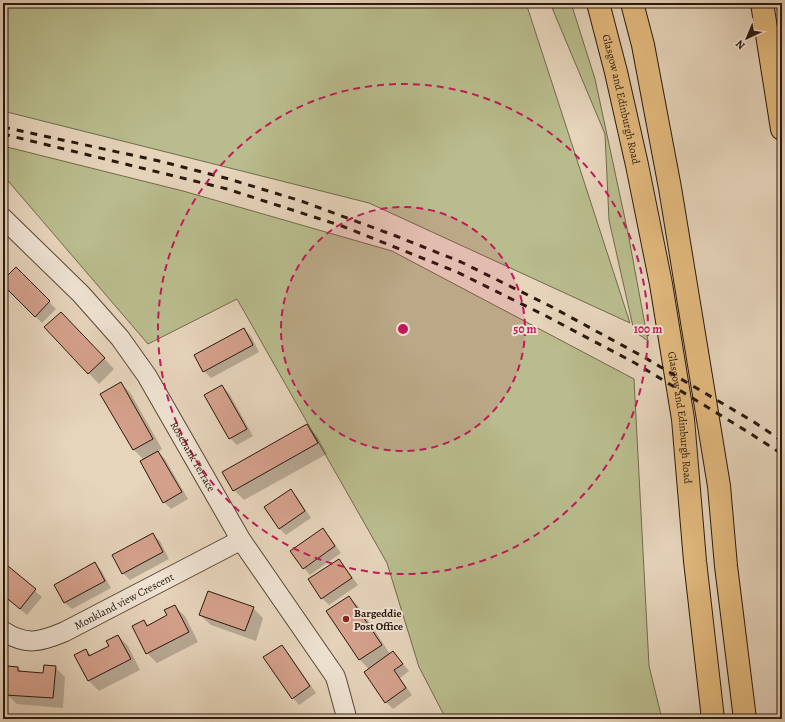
<svg xmlns="http://www.w3.org/2000/svg" width="785" height="722" font-family="Alegreya,serif">
<style>
.green{fill:#b9bc8d;stroke:#726a4c}
.shadow{fill:#0003}
.building{fill:#d5a18d;stroke:#2a180c}
.lines{fill:none;stroke-linecap:round;stroke-linejoin:round}
.minor-casing{stroke:#594738;stroke-width:21}
.trunk-casing{stroke:#2a180c;stroke-width:24}
.motorway-casing{stroke:#2a180c;stroke-width:24}
.minor{stroke:#efe3d3;stroke-width:19}
.trunk{stroke:#e3ba7e;stroke-width:22}
.motorway{stroke:#e3ba7e;stroke-width:22}
.rail{stroke:#2a180c;stroke-width:3;stroke-dasharray:7 7;stroke-linecap:butt}
.ring{fill:none;stroke:#c2185b;stroke-width:2;stroke-dasharray:7 5}
.poi-dot{fill:#8f2418;stroke:#efe3d3;stroke-width:1.5}
.labels{text-anchor:middle;stroke-width:4;stroke-linejoin:round;paint-order:stroke}
.street-label{font-size:11px;fill:#2a180c;stroke:#efe3d3}
.poi-label{font-size:11px;font-weight:bold;fill:#2a180c;stroke:#efe3d3;text-anchor:start}
.centre{fill:#c2185b;stroke:#efe3d3;stroke-width:2}
.ring-label{font-size:12px;text-anchor:middle;font-weight:bold;fill:#c2185b;stroke:#efe3d3;stroke-width:4;stroke-linejoin:round;paint-order:stroke}
</style>
<rect width="100%" height="100%" fill="#e6d4bb"/>
<filter id="stains"><feTurbulence type="fractalNoise" baseFrequency=".005" numOctaves="4"/><feColorMatrix values="0 0 0 0 .2 0 0 0 0 .09 0 0 0 0 .02 0 0 0 .5 -.17"/></filter>
<radialGradient id="worn" r=".72"><stop offset=".6" stop-color="#630" stop-opacity="0"/><stop offset="1" stop-color="#630" stop-opacity=".3"/></radialGradient>
<path class="green" d="M 3,3 L 526,3 L 630,323 L 369,203 L 3,111 Z
M 550,3 L 571,3 L 595,79 L 628,233 L 648,341 L 634,331 L 609,220 L 605,134 Z
M 3,146 L 183,191 L 392,251 L 634,379 L 649,666 L 662,719 L 446,719 L 419,667 L 387,563 L 237,299 L 148,344 L 3,175 Z"/>
<path class="shadow" d="M 16,268 L 56,309 L 42,323 L 3,283 L 3,282 Z
M 71,323 L 114,369 L 99,384 L 45,327 Z
M 244,329 L 251,336 L 259,352 L 211,378 L 204,371 Z
M 121,383 L 131,394 L 162,449 L 158,452 L 165,459 L 188,499 L 171,509 L 164,502 L 144,460 L 133,449 Z
M 222,386 L 229,393 L 253,436 L 237,445 L 230,438 Z
M 307,426 L 317,436 L 327,454 L 244,500 L 234,490 Z
M 290,491 L 297,497 L 311,518 L 286,535 L 279,528 Z
M 322,529 L 329,536 L 341,553 L 310,575 L 304,568 Z
M 153,535 L 160,541 L 169,559 L 130,580 L 123,573 Z
M 339,560 L 345,567 L 358,585 L 329,605 L 322,598 Z
M 3,563 L 42,597 L 27,615 L 3,595 Z
M 95,564 L 101,570 L 111,588 L 72,609 L 65,603 Z
M 349,597 L 359,607 L 390,654 L 393,652 L 409,671 L 400,678 L 412,695 L 393,709 L 386,702 L 369,669 L 360,660 L 327,612 Z
M 174,606 L 185,616 L 198,642 L 157,663 L 147,653 L 144,621 L 149,626 L 168,616 Z
M 253,608 L 263,618 L 256,641 L 211,625 L 200,615 Z
M 118,636 L 128,646 L 140,670 L 99,691 L 89,681 L 76,655 L 86,650 L 92,656 L 110,646 Z
M 282,646 L 288,653 L 316,693 L 299,705 L 293,698 Z
M 55,667 L 65,677 L 63,708 L 17,704 L 6,694 L 18,668 L 22,672 L 44,674 Z"/>
<path class="building" d="M 16,267 L 50,301 L 35,317 L 3,285 L 3,280 Z
M 61,312 L 105,358 L 88,374 L 44,327 Z
M 244,328 L 253,345 L 203,372 L 194,355 Z
M 121,382 L 153,439 L 133,450 L 100,394 Z
M 222,385 L 247,429 L 229,439 L 204,395 Z
M 307,424 L 318,443 L 233,491 L 222,472 Z
M 158,451 L 182,492 L 163,503 L 140,461 Z
M 291,489 L 305,511 L 279,529 L 264,507 Z
M 323,528 L 335,546 L 303,569 L 290,551 Z
M 153,533 L 163,552 L 122,574 L 112,555 Z
M 339,559 L 352,578 L 321,599 L 308,579 Z
M 3,562 L 36,589 L 20,609 L 3,595 Z
M 95,562 L 105,581 L 64,603 L 54,585 Z
M 208,591 L 254,607 L 245,631 L 199,615 Z
M 349,596 L 382,645 L 359,660 L 326,611 Z
M 175,605 L 189,632 L 146,654 L 132,626 L 144,620 L 147,626 L 167,615 L 164,610 Z
M 118,635 L 131,659 L 88,681 L 74,655 L 86,649 L 89,656 L 109,646 L 106,641 Z
M 282,645 L 310,686 L 292,699 L 263,657 Z
M 393,651 L 403,664 L 394,670 L 406,688 L 385,703 L 364,672 Z
M 44,665 L 56,666 L 53,698 L 5,695 L 7,666 L 18,667 L 18,671 L 43,673 Z"/>
<g class="lines">
<defs>
<g id="minor">
<path id="s1" d="M 3,218 L 81,294 L 120,338 L 147,376 L 241,540 L 335,676 L 337,682 L 347,719"/>
<path id="s2" d="M 3,631 C 26,646 40,642 64,632 L 241,540"/>
</g>
<g id="trunk">
<path id="s3" d="M 598,3 L 616,72 L 637,165 L 661,284 L 683,419 L 695,561 L 713,719"/>
<path d="M 632,3 L 643,45 L 670,188 L 719,486 L 726,566 L 745,719"/>
</g>
<path id="motorway" d="M 762,3 L 782,129"/>
</defs>
<use href="#minor" class="minor-casing"/>
<use href="#trunk" class="trunk-casing"/>
<use href="#motorway" class="motorway-casing"/>
<use href="#minor" class="minor"/>
<use href="#trunk" class="trunk"/>
<use href="#motorway" class="motorway"/>
<path class="rail" d="M 3,127 L 159,161 L 229,179 L 301,201 L 396,236 L 461,262 L 550,306 L 642,356 L 754,422 L 782,441
M 3,134 L 227,189 L 342,226 L 457,272 L 546,316 L 635,363 L 748,432 L 782,454"/>
</g>
<circle cx="403" cy="329" r="122" fill="#c2185b" fill-opacity=".12"/>
<g class="ring">
<circle cx="403" cy="329" r="122"/>
<circle cx="403" cy="329" r="245"/>
</g>
<circle class="poi-dot" cx="346" cy="619" r="4"/>
<g class="labels">
<g class="street-label">
<text dy="4" stroke="none"><textPath href="#s3" startOffset="99">Glasgow and Edinburgh Road</textPath></text>
<text dy="4" stroke="none"><textPath href="#s3" startOffset="423">Glasgow and Edinburgh Road</textPath></text>
<text dy="4" stroke="none"><textPath href="#s1" startOffset="307">Rosebank Terrace</textPath></text>
<text dy="4" stroke="none"><textPath href="#s2" startOffset="132">Monkland view Crescent</textPath></text>
</g>
<g class="poi-label">
<text x="354" y="617">Bargeddie<tspan x="354" dy="13">Post Office</tspan></text>
</g>
</g>
<circle cx="403" cy="329" r="6" class="centre"/>
<g class="ring-label">
<text x="525" y="333">50 m</text>
<text x="648" y="333">100 m</text>
</g>
<rect width="785" height="722" fill="none" stroke="#e6d4bb" stroke-width="16"/>
<rect x="4" y="4" width="777" height="714" fill="none" stroke="#2a180c" stroke-width="2"/>
<rect x="8" y="8" width="769" height="706" fill="none" stroke="#2a180c"/>
<g transform="translate(747 38) rotate(224)" stroke="#efe3d3" stroke-width="3" paint-order="stroke">
<path d="M0-3L7 15L0 10L-7 15Z" fill="#2a180c"/>
<text y="-6" font-size="11" font-weight="bold" text-anchor="middle" fill="#2a180c">N</text>
</g>
<rect width="100%" height="100%" filter="url(#stains)"/>
<rect width="100%" height="100%" fill="url(#worn)"/>
</svg>
